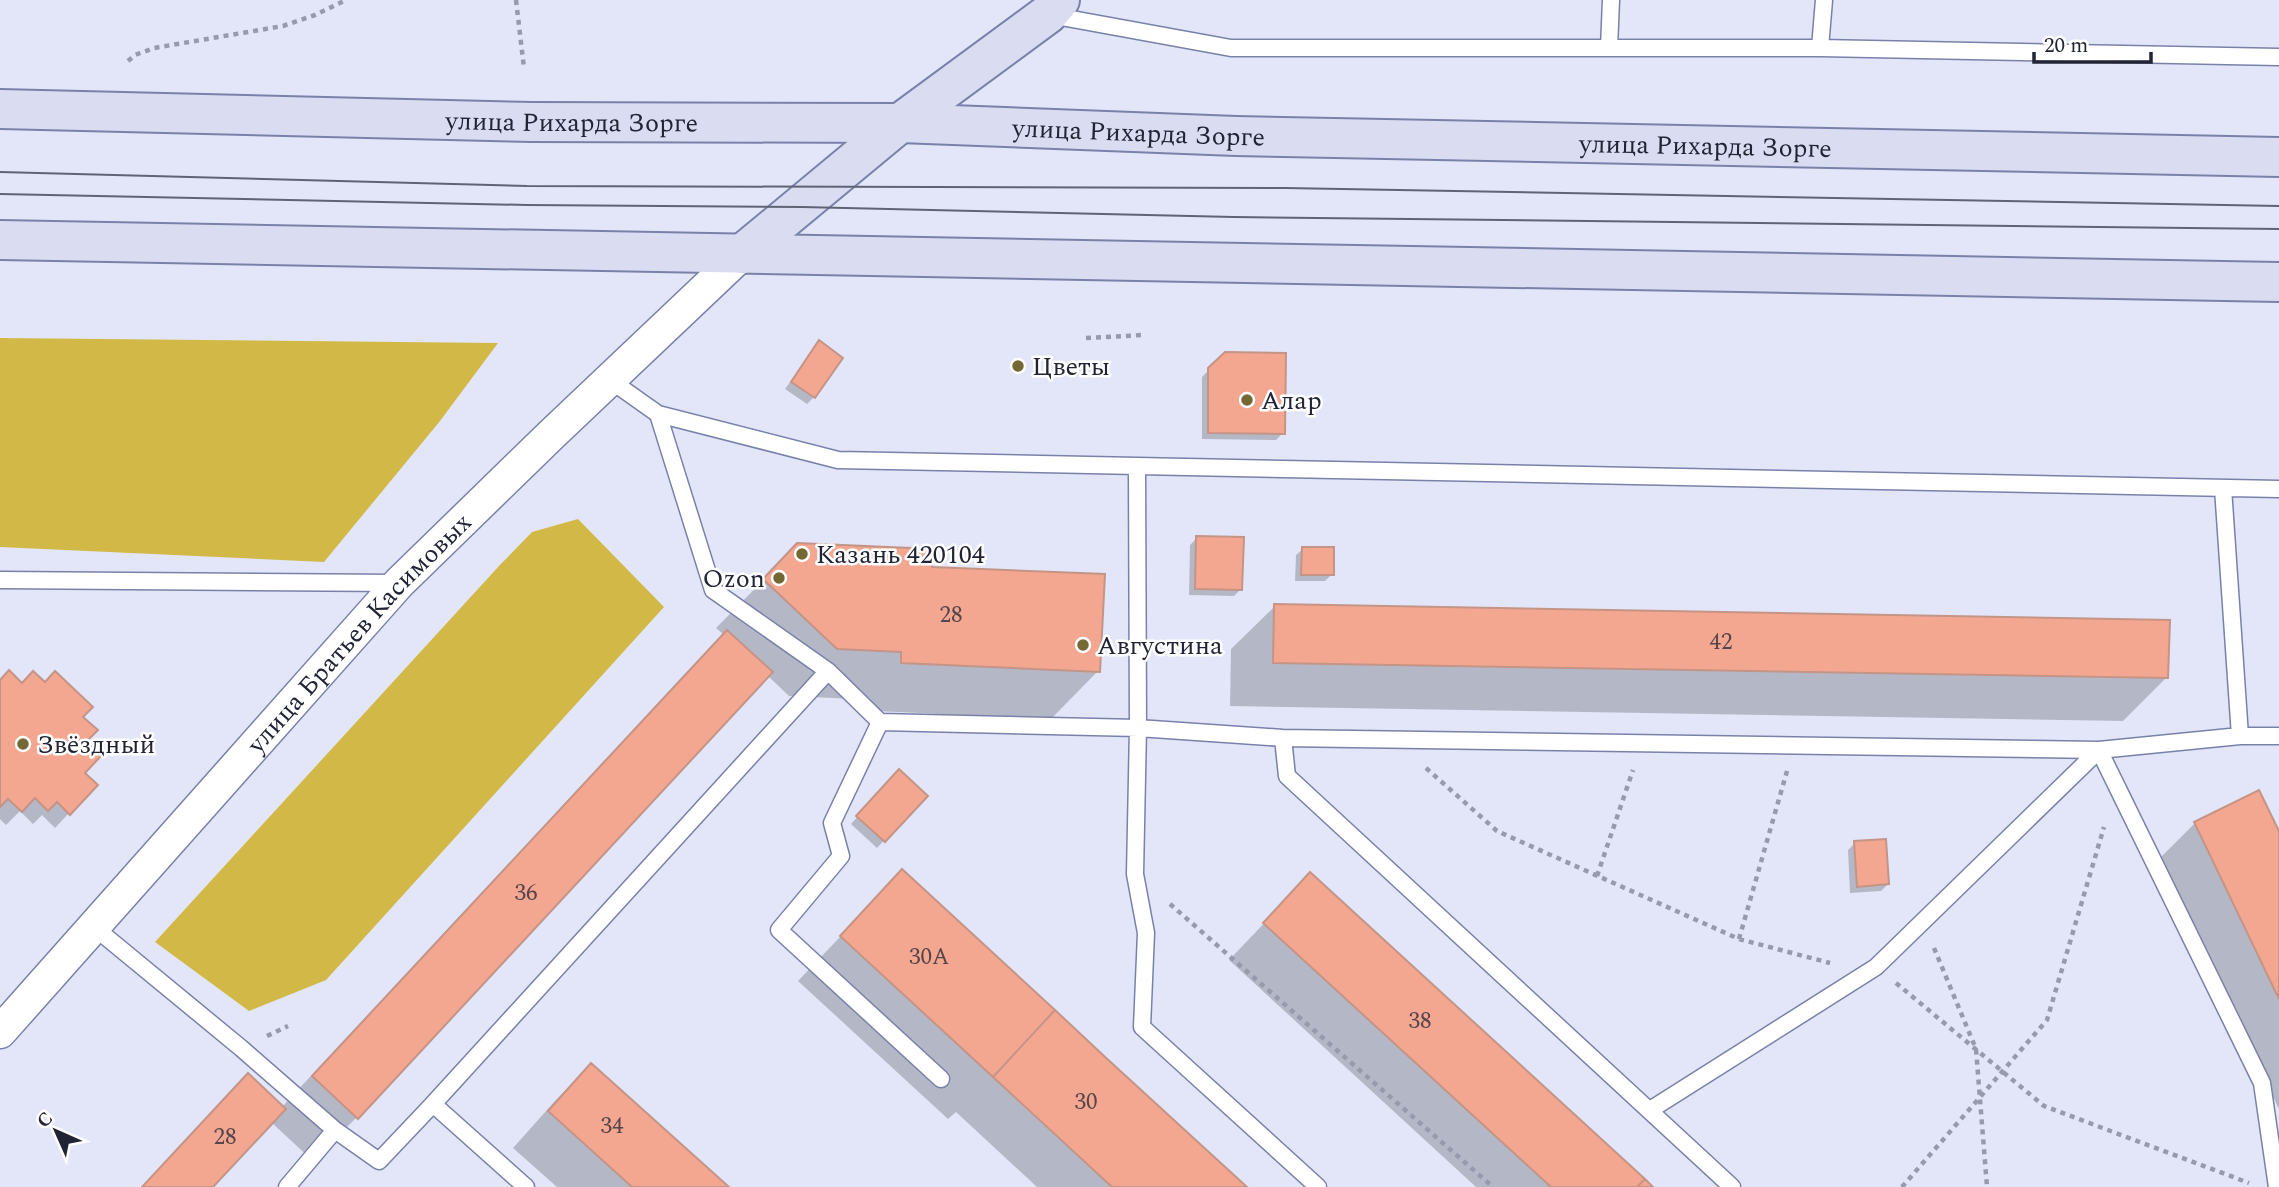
<svg xmlns="http://www.w3.org/2000/svg" width="2279" height="1187" font-family="Spectral,serif">
<style>
.green{fill:#d2b947}
.shadow{fill:#0003}
.building{fill:#f4a790;stroke:#c49486;stroke-width:2}
.lines{fill:none;stroke-linecap:round;stroke-linejoin:round}
.lane-casing{stroke:#7a81a9;stroke-width:19}
.street-casing{stroke:#7a81a9;stroke-width:35}
.secondary-casing{stroke:#7a81a9;stroke-width:42}
.path{stroke:#979aac;stroke-width:4.5;stroke-dasharray:5 5;stroke-linecap:butt}
.lane{stroke:#fff;stroke-width:16}
.street{stroke:#fff;stroke-width:32}
.secondary{stroke:#dadcf1;stroke-width:38}
.tram{stroke:#5f6373;stroke-width:2}
.poi-dot{fill:#746835;stroke:#fff;stroke-width:2.5}
.labels{text-anchor:middle;stroke-width:5;stroke-linejoin:round;paint-order:stroke}
.number-label{font-size:23px;fill:#56454b}
.street-label{font-size:26px;fill:#212434;stroke:#fff}
.poi-label{font-size:26px;fill:#212434;stroke:#fff;text-anchor:start}
</style>
<rect width="100%" height="100%" fill="#e2e6f8"/>
<path class="green" d="M 0,338 L 498,343 L 440,421 L 324,562 L 0,547 Z
M 578,519 L 664,607 L 326,980 L 249,1011 L 155,942 L 499,566 L 532,532 Z"/>
<path class="shadow" d="M 819,343 L 814,397 L 807,404 L 785,389 Z
M 1226,353 L 1283,433 L 1276,440 L 1202,439 L 1202,377 Z
M 1197,538 L 1241,589 L 1234,596 L 1189,595 L 1190,545 Z
M 798,545 L 930,568 L 1098,671 L 1051,719 L 854,710 L 855,699 L 789,696 L 768,676 L 356,1118 L 313,1161 L 271,1122 L 211,1187 L 141,1187 L 248,1075 L 282,1107 L 684,675 L 724,635 L 716,628 Z
M 1303,549 L 1332,574 L 1325,581 L 1295,581 L 1296,555 Z
M 1275,606 L 2167,677 L 2123,721 L 1230,706 L 1231,649 Z
M 0,682 L 22,685 L 81,717 L 84,742 L 82,773 L 69,813 L 55,828 L 42,815 L 33,824 L 20,811 L 6,825 L 0,819 Z
M 892,778 L 926,796 L 877,848 L 851,824 Z
M 2195,823 L 2279,835 L 2279,1109 L 2159,859 Z
M 1855,843 L 1888,884 L 1881,891 L 1850,893 L 1848,850 Z
M 902,872 L 1244,1187 L 1037,1187 L 956,1112 L 948,1119 L 798,981 Z
M 1310,875 L 1651,1187 L 1476,1187 L 1229,960 Z
M 591,1065 L 726,1187 L 557,1187 L 513,1148 L 555,1101 Z"/>
<path class="building" d="M 819,340 L 843,358 L 815,398 L 791,382 Z
M 1225,352 L 1286,353 L 1285,434 L 1208,433 L 1208,368 Z
M 1196,536 L 1244,537 L 1242,590 L 1195,589 Z
M 797,543 L 933,549 L 932,567 L 1105,574 L 1100,672 L 901,663 L 901,652 L 837,649 L 763,579 Z
M 1302,547 L 1334,547 L 1334,575 L 1301,575 Z
M 1274,604 L 2170,620 L 2168,678 L 1273,663 Z
M 727,630 L 773,672 L 358,1119 L 312,1076 Z
M 9,670 L 22,683 L 33,671 L 45,682 L 55,671 L 93,707 L 83,717 L 98,730 L 86,742 L 101,756 L 85,773 L 98,785 L 70,815 L 57,802 L 48,811 L 35,798 L 22,812 L 8,799 L 0,807 L 0,680 Z
M 899,769 L 928,796 L 885,842 L 856,816 Z
M 2259,790 L 2279,831 L 2279,999 L 2194,822 Z
M 1886,839 L 1889,884 L 1857,887 L 1854,841 Z
M 902,869 L 1055,1010 L 993,1077 L 840,936 Z
M 1310,872 L 1645,1179 L 1637,1187 L 1551,1187 L 1263,923 Z
M 1055,1010 L 1104,1056 L 1247,1187 L 1112,1187 L 993,1077 Z
M 591,1063 L 729,1187 L 632,1187 L 548,1111 Z
M 248,1073 L 286,1109 L 213,1187 L 142,1187 Z
M 1645,1179 L 1653,1187 L 1637,1187 Z"/>
<g class="lines">
<defs>
<path id="lane" d="M 1050,15 L 1231,48 L 1820,48 L 2279,57
M 1609,48 L 1611,0
M 1820,48 L 1824,0
M 610,380 L 658,414 L 838,460 L 2279,489
M 658,414 L 713,590 L 828,671 L 880,722 L 1138,728 L 1283,738 L 2099,750 L 2262,1083 L 2277,1187
M 1137,467 L 1138,728 L 1135,874 L 1146,933 L 1142,1027 L 1318,1187
M 0,580 L 399,583
M 880,722 L 832,823 L 841,856 L 779,930 L 941,1079
M 2240,736 L 2279,736
M 1283,738 L 1287,776 L 1732,1187
M 94,927 L 241,1048 L 335,1130 L 379,1161 L 433,1104 L 526,1187
M 433,1104 L 828,671
M 1650,1110 L 1876,967 L 2099,750 L 2240,736 L 2223,488
M 287,1187 L 335,1130"/>
<g id="street">
<path id="s1" d="M 0,1032 L 399,583 L 550,436 L 742,254"/>
</g>
<g id="secondary">
<path id="s2" d="M 0,109 L 532,122 L 900,123 L 1236,136 L 2279,157"/>
<path d="M 0,240 L 2279,282"/>
<path d="M 742,254 L 900,123 L 1048,14 L 1060,0"/>
</g>
</defs>
<use href="#lane" class="lane-casing"/>
<use href="#street" class="street-casing"/>
<use href="#secondary" class="secondary-casing"/>
<path class="path" d="M 516,0 L 524,68
M 128,61 L 135,55 L 154,48 L 283,26 L 315,15 L 346,0
M 1086,338 L 1143,335
M 1426,768 L 1497,831 L 1739,939 L 1830,963
M 1597,876 L 1633,770
M 1170,904 L 1493,1187
M 1739,939 L 1787,771
M 1934,948 L 1976,1049 L 1987,1187
M 1896,983 L 2044,1106 L 2249,1183
M 267,1036 L 288,1026
M 1902,1187 L 2047,1020 L 2104,827"/>
<use href="#lane" class="lane"/>
<use href="#street" class="street"/>
<use href="#secondary" class="secondary"/>
<path class="tram" d="M 0,172 L 527,186 L 1285,188 L 2279,206
M 0,194 L 527,205 L 802,207 L 1234,217 L 2279,229"/>
</g>
<g class="poi-dot">
<circle cx="1018" cy="366" r="7"/>
<circle cx="1247" cy="400" r="7"/>
<circle cx="802" cy="554" r="7"/>
<circle cx="779" cy="578" r="7"/>
<circle cx="1083" cy="645" r="7"/>
<circle cx="23" cy="744" r="7"/>
</g>
<g class="labels">
<g class="number-label">
<text x="951" y="622">28</text>
<text x="1721" y="649">42</text>
<text x="526" y="900">36</text>
<text x="929" y="964">30А</text>
<text x="1420" y="1028">38</text>
<text x="1086" y="1109">30</text>
<text x="612" y="1133">34</text>
<text x="225" y="1144">28</text>
</g>
<g class="street-label">
<text dy="9" stroke="none"><textPath href="#s2" startOffset="572">улица Рихарда Зорге</textPath></text>
<text dy="9" stroke="none"><textPath href="#s2" startOffset="1139">улица Рихарда Зорге</textPath></text>
<text dy="9" stroke="none"><textPath href="#s2" startOffset="1706">улица Рихарда Зорге</textPath></text>
<text dy="9" stroke="none"><textPath href="#s1" startOffset="537">улица Братьев Касимовых</textPath></text>
</g>
<g class="poi-label">
<text x="1032" y="375">Цветы</text>
<text x="1261" y="409">Алар</text>
<text x="816" y="563">Казань 420104</text>
<text x="765" y="587" text-anchor="end">Ozon</text>
<text x="1097" y="654">Августина</text>
<text x="37" y="753">Звёздный</text>
</g>
</g>
<g transform="translate(56 1131) rotate(315)" stroke="#ffffff" stroke-width="5" paint-order="stroke">
<path d="M0-5L12 26L0 18L-12 26Z" fill="#212434"/>
<text y="-10" font-size="19" font-weight="bold" text-anchor="middle" fill="#212434">С</text>
</g>
<path d="M2034 52v10h117v-10" fill="none" stroke="#212434" stroke-width="3.5"/>
<text x="2044" y="52" font-size="21" fill="#212434" stroke="#ffffff" stroke-width="5" paint-order="stroke">20 m</text>
</svg>
